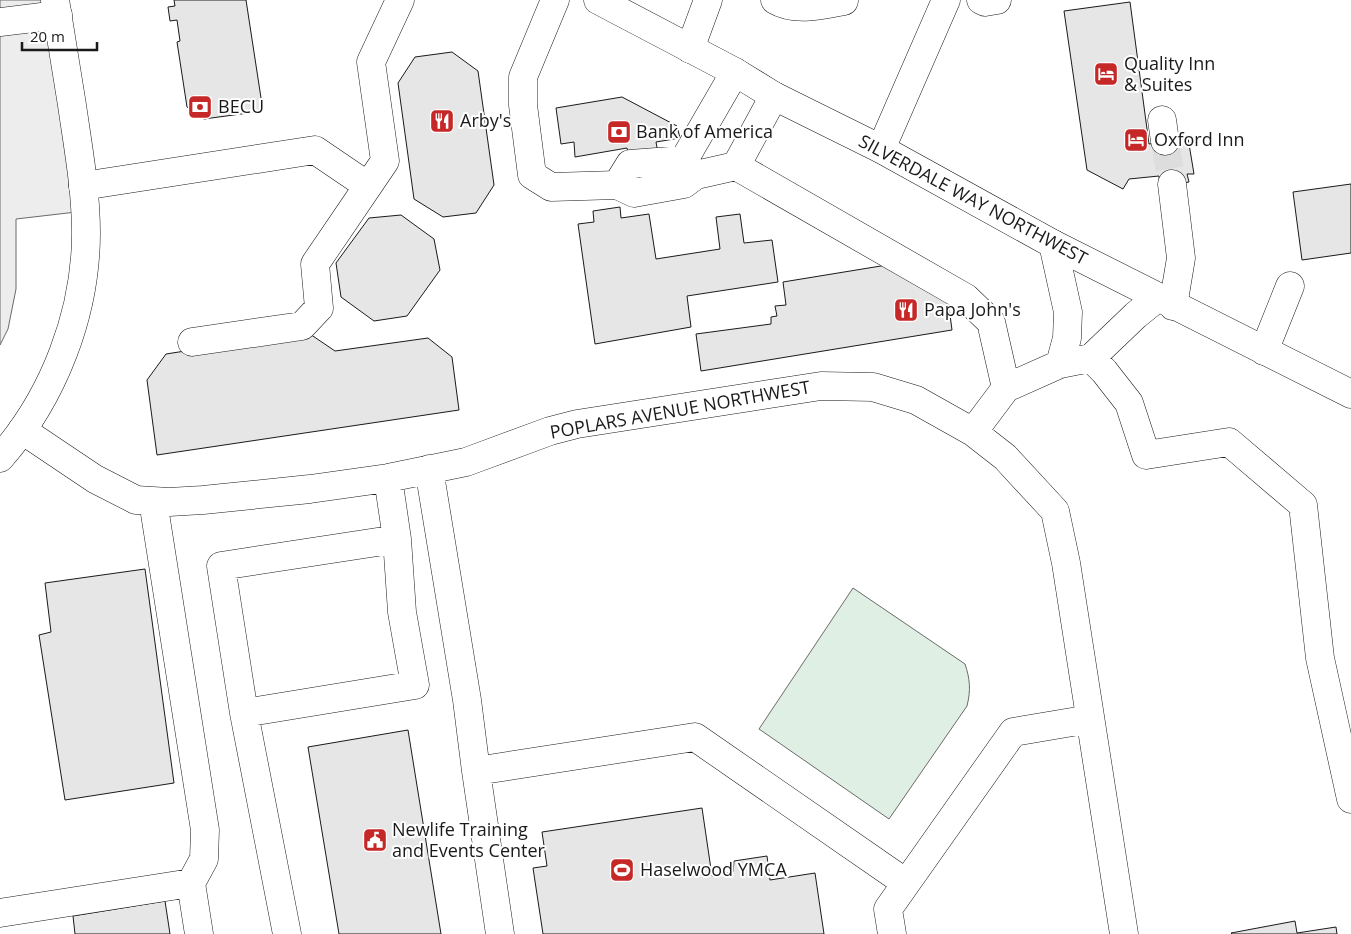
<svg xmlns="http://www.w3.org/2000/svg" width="1351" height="934" font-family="'Open Sans',sans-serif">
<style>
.green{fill:#e0efe3;stroke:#6a6a6a}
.parking{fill:#ededed;stroke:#6a6a6a}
.building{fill:#e6e6e6;stroke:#1a1a1a}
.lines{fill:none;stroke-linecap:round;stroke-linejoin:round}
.minor-tunnel{stroke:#ddd;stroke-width:28;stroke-dasharray:28 14;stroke-linecap:butt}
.minor-casing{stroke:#1a1a1a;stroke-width:29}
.major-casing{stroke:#1a1a1a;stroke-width:29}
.minor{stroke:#fff;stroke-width:28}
.major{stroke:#fff;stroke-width:28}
.labels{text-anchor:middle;stroke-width:4;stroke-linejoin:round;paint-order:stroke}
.poi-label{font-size:18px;fill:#1a1a1a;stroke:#fff;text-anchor:start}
.street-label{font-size:18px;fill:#1a1a1a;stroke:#fff}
</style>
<rect width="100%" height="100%" fill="#fff"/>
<path class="green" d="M 853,588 L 965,664 C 970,679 971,690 967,706 L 889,819 L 759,729 Z"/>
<path class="parking" d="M 0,0 L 54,0 L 85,211 L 16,219 L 16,289 L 8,329 L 0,345 Z"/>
<path class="building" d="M 174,0 L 246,0 L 263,111 L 204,119 L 187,107 L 177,42 L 180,41 L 177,20 L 170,21 L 168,7 L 175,6 Z
M 1130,2 L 1149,144 L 1188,138 L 1194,174 L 1187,174 L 1189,182 L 1160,186 L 1159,176 L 1129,179 L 1123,189 L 1087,170 L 1064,11 Z
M 452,52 L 478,71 L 494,185 L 476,213 L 443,217 L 414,199 L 398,83 L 415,57 Z
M 622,97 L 677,126 L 680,138 L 656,142 L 662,175 L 633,179 L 627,148 L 575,157 L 574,142 L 561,144 L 556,108 Z
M 1351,184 L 1351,253 L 1302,260 L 1293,192 Z
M 620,207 L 621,218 L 649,214 L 656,259 L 720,249 L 716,217 L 740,214 L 744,243 L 772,240 L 778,282 L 687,296 L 691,327 L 595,344 L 578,224 L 594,222 L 593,211 Z
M 401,215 L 434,239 L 440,270 L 407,316 L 374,321 L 341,297 L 336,263 L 369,218 Z
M 893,264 L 947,292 L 952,330 L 701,371 L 696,334 L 771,324 L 771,317 L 777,316 L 775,306 L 786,305 L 783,282 Z
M 307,332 L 335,351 L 428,338 L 452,357 L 459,410 L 157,455 L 147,380 L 166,354 Z
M 145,569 L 174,783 L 65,800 L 39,635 L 51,632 L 45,583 Z
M 408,730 L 441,934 L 339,934 L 308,747 Z
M 702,808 L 712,876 L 733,872 L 734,861 L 767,856 L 770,880 L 815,873 L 824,934 L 543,934 L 533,868 L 547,866 L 542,832 Z
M 165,901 L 170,934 L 75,934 L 73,916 Z
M 1295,921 L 1297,933 L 1336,927 L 1337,934 L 1232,934 L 1231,933 Z"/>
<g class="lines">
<path class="minor-tunnel" d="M 1165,141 L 1172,184"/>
<defs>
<path id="minor" d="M 555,0 L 523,77 L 523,105 L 532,175 L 551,187 L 617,185 L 634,193 L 684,184 L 696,175 L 736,166 L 774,96
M 775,0 C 795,12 823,5 844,1
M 981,0 L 985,2 L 997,0
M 0,22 L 58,15
M 690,49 L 708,0
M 1162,120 L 1165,141
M 881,149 L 946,0
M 736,166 L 966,298 L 991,322 L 1006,388
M 1172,184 L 1181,258 L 1173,306
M 617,185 L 630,164 L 684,160 L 735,72
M 83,186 L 315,150 L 368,186
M 1053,244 L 1068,312 L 1067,338 L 1060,364
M 192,342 L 302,326 L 319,308 L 315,264 L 385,161 L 371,62 L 400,0
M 1264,351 L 1290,286
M 1091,358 L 1104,371 L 1129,403 L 1146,455 L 1229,442 L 1303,505 L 1320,658 L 1351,799
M 22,430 L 95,479 L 136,500 L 169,502 L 203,500 L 310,489 L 388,478 L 466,462 L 550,431 L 577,424 L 821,386 L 873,387 L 916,400 L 973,432 L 1005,457 L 1055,511 L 1066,563 L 1124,934
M 973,432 L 1006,388 L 1060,364 L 1091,358 L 1136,315 L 1157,298
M 429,469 L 467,700 L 476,771 L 695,737 L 906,883
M 153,501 L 205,830 L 204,859 L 191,883
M 244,713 L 415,685 L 402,612 L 397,539 L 388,478
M 476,771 L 500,934
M 0,913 L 191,883 L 199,934
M 287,934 L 244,713 L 221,566 L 397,539
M 892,934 L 888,909 L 1013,732 L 1090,719"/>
<path id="major" d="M 598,0 L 735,72 L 774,96 L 881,149 L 1053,244 L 1351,394
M 0,458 C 54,397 86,313 86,233 C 86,190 78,147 72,105 C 66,70 61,35 55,0"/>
</defs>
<use href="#minor" class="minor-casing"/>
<use href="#major" class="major-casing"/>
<use href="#minor" class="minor"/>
<use href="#major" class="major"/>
</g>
<defs>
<symbol id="hotel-square" viewBox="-11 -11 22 22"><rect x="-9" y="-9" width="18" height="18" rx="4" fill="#c62828" stroke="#fff"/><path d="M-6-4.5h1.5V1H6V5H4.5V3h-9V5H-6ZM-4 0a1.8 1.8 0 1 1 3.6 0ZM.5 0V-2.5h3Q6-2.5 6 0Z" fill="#fff"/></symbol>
<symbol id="bank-square" viewBox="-11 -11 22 22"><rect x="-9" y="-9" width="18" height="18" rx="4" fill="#c62828" stroke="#fff"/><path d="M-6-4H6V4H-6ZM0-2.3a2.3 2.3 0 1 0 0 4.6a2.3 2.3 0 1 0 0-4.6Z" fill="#fff"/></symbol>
<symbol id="restaurant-square" viewBox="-11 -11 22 22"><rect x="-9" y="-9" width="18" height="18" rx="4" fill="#c62828" stroke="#fff"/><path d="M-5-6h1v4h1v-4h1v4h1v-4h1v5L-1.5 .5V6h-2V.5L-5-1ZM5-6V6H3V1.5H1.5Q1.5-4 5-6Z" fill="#fff"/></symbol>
<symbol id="civic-square" viewBox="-11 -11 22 22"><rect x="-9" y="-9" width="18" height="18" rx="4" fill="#c62828" stroke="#fff"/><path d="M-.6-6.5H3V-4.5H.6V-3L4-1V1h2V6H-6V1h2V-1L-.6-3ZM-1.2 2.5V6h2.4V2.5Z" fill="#fff"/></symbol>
<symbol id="stadium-square" viewBox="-11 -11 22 22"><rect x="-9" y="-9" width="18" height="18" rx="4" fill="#c62828" stroke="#fff"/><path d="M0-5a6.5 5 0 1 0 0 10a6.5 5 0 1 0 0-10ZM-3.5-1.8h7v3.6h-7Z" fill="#fff"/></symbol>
</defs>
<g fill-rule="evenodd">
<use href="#hotel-square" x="1092" y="60" width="28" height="28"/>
<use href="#bank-square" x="186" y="93" width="28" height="28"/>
<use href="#restaurant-square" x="428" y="107" width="28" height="28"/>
<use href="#bank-square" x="605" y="118" width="28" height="28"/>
<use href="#hotel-square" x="1122" y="126" width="28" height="28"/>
<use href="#restaurant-square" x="892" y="296" width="28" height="28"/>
<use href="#civic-square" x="361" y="826" width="28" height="28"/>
<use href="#stadium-square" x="608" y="856" width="28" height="28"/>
</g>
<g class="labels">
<g class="poi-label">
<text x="1124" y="70">Quality Inn<tspan x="1124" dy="21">&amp; Suites</tspan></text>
<text x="218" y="113">BECU</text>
<text x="460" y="127">Arby's</text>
<text x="636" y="138">Bank of America</text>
<text x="1154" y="146">Oxford Inn</text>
<text x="924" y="316">Papa John's</text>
<text x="392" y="836">Newlife Training<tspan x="392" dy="21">and Events Center</tspan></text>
<text x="640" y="876">Haselwood YMCA</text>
</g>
<g class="street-label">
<text transform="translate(973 200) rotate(28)" y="6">SILVERDALE WAY NORTHWEST</text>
<text transform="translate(680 410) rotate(-10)" y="6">POPLARS AVENUE NORTHWEST</text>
</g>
</g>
<path d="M22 42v8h75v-8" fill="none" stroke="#1a1a1a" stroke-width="2.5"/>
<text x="30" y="42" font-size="15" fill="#1a1a1a" stroke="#ffffff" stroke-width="4" paint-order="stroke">20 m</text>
</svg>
